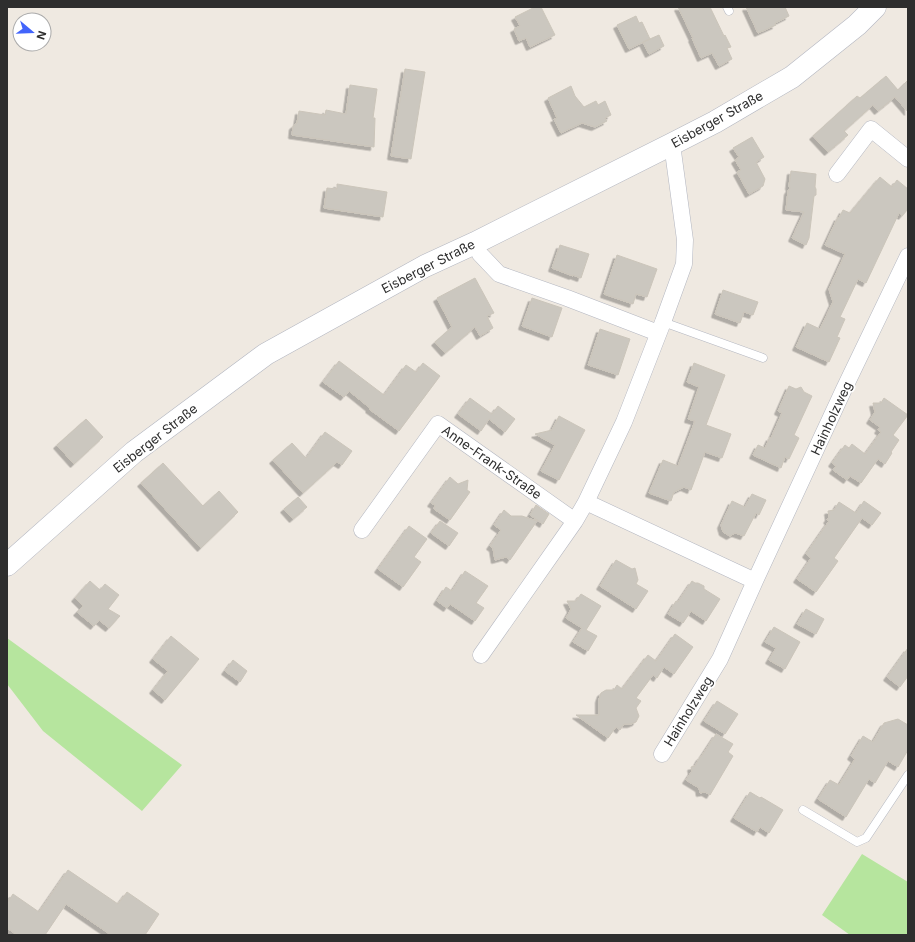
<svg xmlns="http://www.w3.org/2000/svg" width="915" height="942" font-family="Inter,sans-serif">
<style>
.green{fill:#b6e59e}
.building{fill:#cbc7bf;stroke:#cbc5ba;filter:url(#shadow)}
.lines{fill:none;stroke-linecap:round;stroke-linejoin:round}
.service-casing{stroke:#b4b7c1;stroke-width:9}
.minor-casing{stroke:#b4b7c1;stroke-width:17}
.secondary-casing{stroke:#b4b7c1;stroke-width:23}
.service{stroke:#fff;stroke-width:8}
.minor{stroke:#fff;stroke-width:16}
.secondary{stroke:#fff;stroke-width:22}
.labels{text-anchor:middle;stroke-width:3.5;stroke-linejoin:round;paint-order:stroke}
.street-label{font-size:13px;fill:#2e2e2e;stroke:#fff}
</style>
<defs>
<filter id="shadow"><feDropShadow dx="-3.5" dy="3.5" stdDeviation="0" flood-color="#0004"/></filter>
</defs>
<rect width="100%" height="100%" fill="#efe9e1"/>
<path class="green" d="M 7,638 L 182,765 L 142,811 L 43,731 L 7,684 Z
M 862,854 L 908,882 L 908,935 L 850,935 L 822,915 Z"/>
<path class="building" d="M 535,7 L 541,7 L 555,35 L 530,47 L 526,38 L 519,41 L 514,29 L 520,26 L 515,17 Z
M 678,7 L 710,7 L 724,36 L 725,35 L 731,47 L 727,48 L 732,59 L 719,66 L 712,53 L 701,58 L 692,38 L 693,38 Z
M 746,7 L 785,7 L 789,16 L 775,23 L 776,25 L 758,33 Z
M 636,16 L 639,23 L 642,22 L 650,39 L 629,49 L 617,25 Z
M 659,35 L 664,46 L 649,54 L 643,42 Z
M 405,69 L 425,72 L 411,159 L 391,156 Z
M 886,76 L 898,90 L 908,80 L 908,112 L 895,97 L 878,111 L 873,105 L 844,131 L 848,135 L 828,152 L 813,136 L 857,96 L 860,98 Z
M 350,85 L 377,89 L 373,118 L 375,118 L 374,147 L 292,135 L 293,126 L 297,123 L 299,111 L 325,115 L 326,110 L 346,114 Z
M 571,86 L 575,96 L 584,107 L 596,101 L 598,105 L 605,101 L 611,115 L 605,118 L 607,121 L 595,127 L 582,123 L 561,133 L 554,119 L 557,118 L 548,98 Z
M 752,137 L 764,157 L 756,162 L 765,179 L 763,186 L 749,194 L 737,172 L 741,170 L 735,160 L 739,157 L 733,148 Z
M 791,171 L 816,174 L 815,187 L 816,189 L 816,195 L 814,196 L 809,238 L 806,245 L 792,238 L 804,212 L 786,210 L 788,191 L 790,188 L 789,186 Z
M 880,177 L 892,187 L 897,180 L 908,189 L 908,209 L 902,216 L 899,213 L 866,283 L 858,279 L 840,317 L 845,319 L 837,337 L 840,338 L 829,362 L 796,347 L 807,323 L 820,329 L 833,302 L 829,289 L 845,254 L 825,245 L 838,217 L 839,218 L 843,210 L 850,213 Z
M 337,184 L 387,192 L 383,217 L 324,208 L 327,188 L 337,189 Z
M 560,245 L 589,254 L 581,278 L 573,275 L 573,276 L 552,268 Z
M 617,255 L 657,269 L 647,297 L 636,294 L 633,304 L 604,294 Z
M 475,278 L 494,313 L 487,316 L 493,328 L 480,336 L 475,327 L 445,353 L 435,342 L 452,327 L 437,298 Z
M 723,290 L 758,302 L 753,315 L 744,312 L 740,323 L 715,314 Z
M 532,298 L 562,308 L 552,337 L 522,326 Z
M 600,329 L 630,339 L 618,375 L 588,365 Z
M 339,361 L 384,395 L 406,365 L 416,372 L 423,363 L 440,376 L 399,431 L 369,409 L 370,408 L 349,391 L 344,397 L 323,382 Z
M 694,363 L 725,375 L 706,425 L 731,434 L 722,458 L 705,452 L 691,490 L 684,487 L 674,492 L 671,501 L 649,493 L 663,460 L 678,466 L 695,421 L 688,419 L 699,387 L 687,382 Z
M 789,386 L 796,389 L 801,387 L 804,392 L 812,396 L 794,435 L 799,438 L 789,459 L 785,457 L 781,468 L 753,455 L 758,445 L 765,448 L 770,437 L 771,438 L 782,413 L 778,411 Z
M 470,398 L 492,414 L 498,406 L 515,419 L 505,432 L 489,419 L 481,431 L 458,414 Z
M 884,398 L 908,415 L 893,435 L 899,440 L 891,452 L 892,453 L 885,464 L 878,459 L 861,483 L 850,476 L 847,480 L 833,470 L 836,466 L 832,463 L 845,445 L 849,448 L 852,444 L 865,454 L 881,432 L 878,430 L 880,427 L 870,420 L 875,412 L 873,403 L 881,403 Z
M 559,416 L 585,430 L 559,480 L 541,471 L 555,445 L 535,434 L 552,430 Z
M 86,419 L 103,437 L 74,464 L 57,445 Z
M 325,432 L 352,451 L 342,465 L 337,462 L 303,493 L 273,460 L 292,443 L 306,458 Z
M 163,463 L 203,506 L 219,491 L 238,512 L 201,548 L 141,483 Z
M 450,477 L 458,484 L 468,480 L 467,490 L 470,492 L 450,520 L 434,509 L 435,505 L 431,503 Z
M 752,494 L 766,500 L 759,515 L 756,513 L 744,536 L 735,533 L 730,536 L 723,532 L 721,525 L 732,501 L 745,507 Z
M 298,497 L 307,507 L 293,519 L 284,509 Z
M 864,501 L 881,513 L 872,525 L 862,518 L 834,558 L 838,561 L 816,592 L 797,579 L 811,558 L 806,554 L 829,521 L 827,520 L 829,517 L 828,511 L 834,510 L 839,502 L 856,513 Z
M 536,505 L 549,514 L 543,524 L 530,515 Z
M 504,510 L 511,516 L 522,516 L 537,521 L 510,560 L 506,557 L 495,560 L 493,548 L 490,546 L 501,530 L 494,525 Z
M 440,521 L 458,533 L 449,546 L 431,533 Z
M 409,526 L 427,539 L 414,557 L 421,562 L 403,587 L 378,569 Z
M 616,560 L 632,569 L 635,568 L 638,580 L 636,584 L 648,591 L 636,609 L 600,586 Z
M 465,571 L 488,586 L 476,603 L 484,608 L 475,621 L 450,604 L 447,608 L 437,601 L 446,587 L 452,591 Z
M 90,581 L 100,590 L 105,584 L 119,595 L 108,609 L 120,616 L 109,628 L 99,620 L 94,626 L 77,612 L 83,606 L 75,598 Z
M 692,581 L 695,583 L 698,583 L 704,586 L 704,589 L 720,599 L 706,621 L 691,611 L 683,623 L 668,614 L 676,601 L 678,602 Z
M 581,594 L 601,606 L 586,630 L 597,636 L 588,651 L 573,642 L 582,628 L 566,618 L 571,609 L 567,601 L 576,601 Z
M 806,609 L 824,619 L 816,634 L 797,624 Z
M 774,627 L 800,642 L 785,669 L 769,660 L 776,648 L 765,642 Z
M 675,634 L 693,647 L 674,674 L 664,667 L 657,678 L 653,675 L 636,698 L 641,701 L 636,708 L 639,716 L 636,722 L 631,724 L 624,724 L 620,730 L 616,727 L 608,738 L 576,715 L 599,715 L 599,699 L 601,693 L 606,690 L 614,690 L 617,685 L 622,689 L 648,655 L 656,661 Z
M 171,636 L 199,659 L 165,700 L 153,690 L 168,671 L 153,659 Z
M 908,648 L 908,676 L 900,687 L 887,677 Z
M 233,660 L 247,671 L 240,682 L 225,671 Z
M 717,701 L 738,714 L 725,734 L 704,721 Z
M 898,719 L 908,725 L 908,750 L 898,767 L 888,761 L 875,783 L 869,779 L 846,817 L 818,799 L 830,780 L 839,785 L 855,759 L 851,756 L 863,736 L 873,742 L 884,723 Z
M 716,734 L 733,744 L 728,752 L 733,756 L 710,795 L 705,792 L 700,793 L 699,788 L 686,780 L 692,771 L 691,767 L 695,766 L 700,757 L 701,757 Z
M 750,792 L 760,798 L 761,797 L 783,810 L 769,833 L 760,827 L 757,832 L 734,818 Z
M 68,870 L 118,904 L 127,892 L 159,914 L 145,935 L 111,935 L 66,904 L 45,935 L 17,935 L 7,928 L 7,903 L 13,894 L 39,912 Z"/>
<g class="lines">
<defs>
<path id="service" d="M 727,7 L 729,11
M 663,322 L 763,358
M 803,810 L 857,842 L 866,838 L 908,775"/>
<path id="minor" d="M 837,174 L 871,129 L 908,159
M 475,243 L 480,254 L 499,274 L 567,298 L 658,333
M 586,502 L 755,581 L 720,659 L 662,754
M 362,530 L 438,424 L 575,521
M 755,581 L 844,389 L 908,256
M 481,655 L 575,521 L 586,502 L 624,422 L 663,322 L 684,264 L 685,240 L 672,144"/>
<path id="secondary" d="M 7,565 L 134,452 L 266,354 L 425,266 L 475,243 L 672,144 L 715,122 L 792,77 L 857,25 L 875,7"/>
</defs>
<use href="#service" class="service-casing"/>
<use href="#minor" class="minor-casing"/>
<use href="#secondary" class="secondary-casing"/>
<use href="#service" class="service"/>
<use href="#minor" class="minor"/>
<use href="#secondary" class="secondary"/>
</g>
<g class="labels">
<g class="street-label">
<text transform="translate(717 119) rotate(-29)" y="5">Eisberger Straße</text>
<text transform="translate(428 266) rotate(-27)" y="5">Eisberger Straße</text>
<text transform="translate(831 418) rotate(-65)" y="5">Hainholzweg</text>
<text transform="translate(155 438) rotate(-38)" y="5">Eisberger Straße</text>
<text transform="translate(492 462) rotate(35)" y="5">Anne-Frank-Straße</text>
<text transform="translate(688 711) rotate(-58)" y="5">Hainholzweg</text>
</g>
</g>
<rect width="915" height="942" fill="none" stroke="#2e2e2e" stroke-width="16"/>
<g transform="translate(32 32) rotate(109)"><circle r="19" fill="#ffffff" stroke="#ababab"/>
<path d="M0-3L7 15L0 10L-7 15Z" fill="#4264fb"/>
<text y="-6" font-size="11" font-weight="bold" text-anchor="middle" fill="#2e2e2e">N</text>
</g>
</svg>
